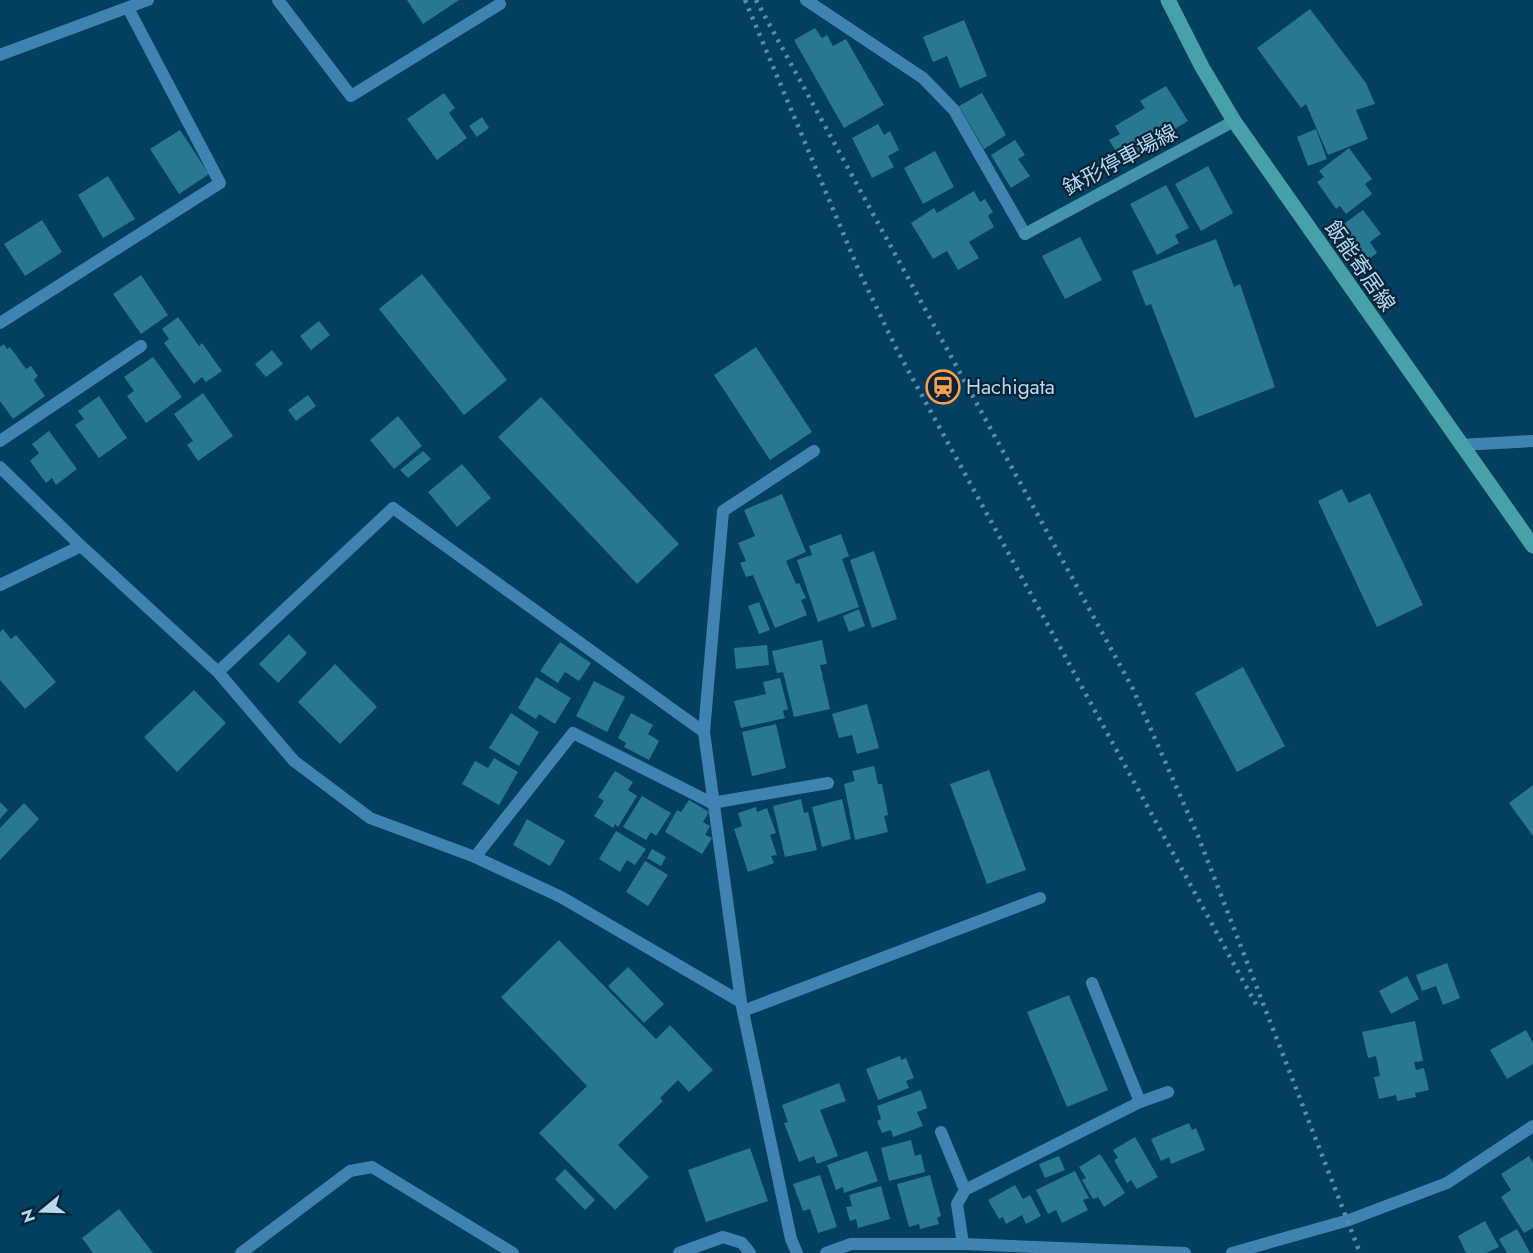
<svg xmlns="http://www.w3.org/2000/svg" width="1533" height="1253" font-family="Jost,'Noto Sans JP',sans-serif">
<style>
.building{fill:#287990}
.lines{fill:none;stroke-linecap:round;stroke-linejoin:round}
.service{stroke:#3f84b1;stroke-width:12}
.minor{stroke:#3f84b1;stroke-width:12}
.secondary{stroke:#4493ad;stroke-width:12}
.primary{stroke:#48a1a9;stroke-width:15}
.rail{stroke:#5c8ba7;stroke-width:4.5;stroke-dasharray:3 6;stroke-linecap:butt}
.labels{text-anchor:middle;stroke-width:4.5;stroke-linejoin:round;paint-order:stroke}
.street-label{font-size:21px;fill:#b6d8f0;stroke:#072437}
.poi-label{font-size:21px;fill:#b6d8f0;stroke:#072437;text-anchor:start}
</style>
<rect width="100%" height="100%" fill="#033f5f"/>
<path class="building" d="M 407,0 L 459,0 L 423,24 Z
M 1310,9 L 1366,83 L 1375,104 L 1356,110 L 1368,139 L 1328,155 L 1306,104 L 1301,108 L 1257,48 Z
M 964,20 L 987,76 L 960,88 L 947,56 L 933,62 L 923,37 Z
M 815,28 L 822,38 L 827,35 L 833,46 L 846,39 L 884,105 L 844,128 L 794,40 Z
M 1166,86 L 1188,121 L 1122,161 L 1109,140 L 1120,134 L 1115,126 L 1145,108 L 1140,101 Z
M 444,93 L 455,108 L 449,113 L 467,138 L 437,160 L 407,119 Z
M 982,93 L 1006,135 L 984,149 L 959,106 Z
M 482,117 L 489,128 L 477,137 L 469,126 Z
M 878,124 L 884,135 L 890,131 L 899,150 L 888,156 L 894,167 L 872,178 L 852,138 Z
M 1316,129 L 1327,159 L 1308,166 L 1297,137 Z
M 180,130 L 209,174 L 179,194 L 150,149 Z
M 1015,140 L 1025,155 L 1018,159 L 1030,176 L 1011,188 L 991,155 Z
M 1349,148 L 1372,179 L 1365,184 L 1372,194 L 1346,214 L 1340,206 L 1336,209 L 1317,182 L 1324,177 L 1319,171 Z
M 935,151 L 954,187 L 923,204 L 904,168 Z
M 1208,166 L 1233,213 L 1201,231 L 1175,184 Z
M 108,176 L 135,219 L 103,238 L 78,195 Z
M 1166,185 L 1189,228 L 1175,235 L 1179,243 L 1157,255 L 1130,204 Z
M 974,191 L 980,202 L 985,199 L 993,212 L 988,216 L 994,227 L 969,242 L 979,258 L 958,270 L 947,251 L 933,259 L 911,223 L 934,208 L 937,213 Z
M 1363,210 L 1381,234 L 1370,242 L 1377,253 L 1359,266 L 1334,231 Z
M 42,220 L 62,252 L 25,276 L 4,244 Z
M 1080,237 L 1102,280 L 1065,299 L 1042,256 Z
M 1216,239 L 1234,287 L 1240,284 L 1275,387 L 1195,418 L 1151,304 L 1146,306 L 1132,271 Z
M 422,274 L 507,380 L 464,415 L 379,309 Z
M 141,275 L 168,315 L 141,334 L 113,294 Z
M 178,317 L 199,346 L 202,343 L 222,371 L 206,382 L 202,377 L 194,384 L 164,343 L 169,339 L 162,329 Z
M 319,321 L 330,335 L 311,350 L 300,336 Z
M 4,344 L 7,349 L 10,347 L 26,369 L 31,366 L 38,376 L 34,380 L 45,396 L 13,419 L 0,401 L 0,347 Z
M 756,347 L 812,432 L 770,460 L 714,375 Z
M 272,350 L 283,364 L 266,377 L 255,364 Z
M 153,357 L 182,397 L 146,423 L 127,396 L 134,391 L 124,377 Z
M 203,393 L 233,436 L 198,461 L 187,445 L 193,441 L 174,414 Z
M 308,395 L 316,406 L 296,421 L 288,410 Z
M 99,396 L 127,438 L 99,458 L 75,425 L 84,419 L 78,411 Z
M 541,397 L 679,544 L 637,584 L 498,437 Z
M 398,416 L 422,446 L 394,469 L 370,440 Z
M 49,431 L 77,469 L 56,485 L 52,478 L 46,483 L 30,461 L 39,453 L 32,444 Z
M 423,451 L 431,459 L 408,478 L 400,470 Z
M 462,464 L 491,498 L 457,527 L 428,492 Z
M 1342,489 L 1349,503 L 1370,493 L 1423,605 L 1377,627 L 1318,501 Z
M 782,494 L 806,552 L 786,561 L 796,584 L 799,583 L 806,598 L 801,600 L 807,615 L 775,628 L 753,575 L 746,577 L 740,563 L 746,561 L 738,543 L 755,536 L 744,510 Z
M 841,534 L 849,556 L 842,559 L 859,607 L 818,622 L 797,560 L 812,555 L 809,546 Z
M 874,551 L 897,619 L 872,628 L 850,560 Z
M 759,602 L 770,630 L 759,634 L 748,606 Z
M 859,609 L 865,626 L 849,632 L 843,616 Z
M 3,629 L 11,639 L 16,635 L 56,682 L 25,709 L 0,680 L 0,632 Z
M 289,634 L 307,653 L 278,683 L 259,664 Z
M 822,640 L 827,664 L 820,665 L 830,709 L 794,717 L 783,672 L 777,673 L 772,651 Z
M 560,642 L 591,663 L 579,681 L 565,672 L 558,683 L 540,671 Z
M 767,645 L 769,665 L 736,669 L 734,648 Z
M 335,664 L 377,707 L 340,744 L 298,702 Z
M 1243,667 L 1285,746 L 1237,772 L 1195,693 Z
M 536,677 L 571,698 L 555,724 L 539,714 L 536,719 L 518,708 Z
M 780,678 L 788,709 L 783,711 L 785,718 L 741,728 L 734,701 L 766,694 L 763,682 Z
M 594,681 L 625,697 L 607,732 L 576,716 Z
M 194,690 L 226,723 L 177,772 L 144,737 Z
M 867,704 L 879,748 L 857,754 L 852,735 L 839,738 L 832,714 Z
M 511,713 L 539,732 L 519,766 L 489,748 Z
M 631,713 L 653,725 L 648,734 L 659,741 L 649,760 L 624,747 L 626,743 L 618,738 Z
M 776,724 L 786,768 L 752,776 L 742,732 Z
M 494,758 L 518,772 L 499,805 L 462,784 L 475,761 L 488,768 Z
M 874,766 L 878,784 L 882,784 L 888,815 L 884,816 L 888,832 L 855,840 L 844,784 L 855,781 L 852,771 Z
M 989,770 L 1026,870 L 987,884 L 950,784 Z
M 615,771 L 633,782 L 628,790 L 637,796 L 618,827 L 615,824 L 613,828 L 594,816 L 604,801 L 598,797 Z
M 1533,785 L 1533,836 L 1509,803 Z
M 642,796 L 671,813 L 656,836 L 651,832 L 646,840 L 623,827 Z
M 801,799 L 804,813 L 808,812 L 817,850 L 785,857 L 773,806 Z
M 842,799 L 851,839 L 822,847 L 812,807 Z
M 689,800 L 709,812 L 703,822 L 710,826 L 705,835 L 712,838 L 702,854 L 665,832 L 677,810 L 681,812 Z
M 0,802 L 8,810 L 0,819 Z
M 24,803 L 39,819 L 0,860 L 0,828 Z
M 756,807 L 757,812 L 767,808 L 776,833 L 770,835 L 777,855 L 771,856 L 774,863 L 748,872 L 734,829 L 742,826 L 738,813 Z
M 527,819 L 565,841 L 550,866 L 513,845 Z
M 616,831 L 646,849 L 635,865 L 627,860 L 620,872 L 599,859 Z
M 652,849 L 666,857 L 661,866 L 647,858 Z
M 645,861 L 668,875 L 648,906 L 626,892 Z
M 559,940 L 656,1039 L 670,1025 L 713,1070 L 689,1092 L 678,1080 L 660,1098 L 663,1101 L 618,1145 L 649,1177 L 615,1210 L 539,1133 L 587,1086 L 501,997 Z
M 1447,963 L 1460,998 L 1443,1005 L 1436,986 L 1422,991 L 1416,975 Z
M 628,967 L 664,1004 L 644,1023 L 608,986 Z
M 1407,976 L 1419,999 L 1391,1014 L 1379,991 Z
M 1069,995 L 1108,1090 L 1067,1107 L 1027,1012 Z
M 1415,1021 L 1423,1061 L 1414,1062 L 1416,1070 L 1424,1068 L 1429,1090 L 1415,1093 L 1416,1097 L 1397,1101 L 1396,1095 L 1379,1099 L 1374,1077 L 1380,1076 L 1376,1056 L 1368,1058 L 1362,1032 Z
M 1526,1030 L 1533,1043 L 1533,1064 L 1507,1079 L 1490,1050 Z
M 900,1056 L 901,1060 L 906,1058 L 914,1078 L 906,1081 L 909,1088 L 878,1100 L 866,1069 Z
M 839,1083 L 846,1101 L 820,1110 L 838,1156 L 817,1164 L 814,1156 L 799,1162 L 784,1123 L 788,1122 L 782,1105 Z
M 921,1090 L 927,1108 L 917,1112 L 923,1126 L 893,1137 L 891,1130 L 882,1133 L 877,1121 L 881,1119 L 877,1106 Z
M 1189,1123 L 1192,1130 L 1196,1128 L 1205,1150 L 1171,1164 L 1169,1157 L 1161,1161 L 1151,1139 Z
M 1135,1137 L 1158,1177 L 1137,1189 L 1131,1180 L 1127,1183 L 1114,1160 L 1118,1158 L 1113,1150 Z
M 911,1140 L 915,1156 L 921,1154 L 925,1172 L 889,1181 L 881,1148 Z
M 750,1148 L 768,1201 L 706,1222 L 688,1170 Z
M 867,1151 L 878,1181 L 844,1193 L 843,1187 L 836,1190 L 827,1165 Z
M 1100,1154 L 1125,1193 L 1104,1207 L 1098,1197 L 1093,1199 L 1082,1180 L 1086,1178 L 1079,1167 Z
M 1059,1156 L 1065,1170 L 1045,1178 L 1039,1164 Z
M 1529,1156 L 1533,1163 L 1533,1228 L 1524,1233 L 1501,1197 L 1511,1190 L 1501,1174 Z
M 565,1169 L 595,1200 L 585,1210 L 555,1179 Z
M 1075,1171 L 1089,1198 L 1083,1200 L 1088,1210 L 1062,1223 L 1056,1210 L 1048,1214 L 1036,1190 Z
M 820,1175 L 837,1227 L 818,1233 L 810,1209 L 803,1211 L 793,1184 Z
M 930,1175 L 941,1216 L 937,1218 L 939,1224 L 920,1229 L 919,1224 L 909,1227 L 897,1184 Z
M 1015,1185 L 1023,1199 L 1030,1195 L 1041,1216 L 1026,1224 L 1022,1215 L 1006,1224 L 1003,1217 L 999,1219 L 988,1200 Z
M 881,1186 L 890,1219 L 858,1228 L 856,1219 L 850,1221 L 846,1207 L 852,1206 L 849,1195 Z
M 119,1209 L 153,1253 L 93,1253 L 82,1238 Z
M 1485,1221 L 1499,1247 L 1486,1253 L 1466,1253 L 1458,1236 Z
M 1517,1229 L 1530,1253 L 1507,1253 L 1499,1239 Z"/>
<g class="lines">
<path class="service" d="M 278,0 L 351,96 L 500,4
M 0,323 L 220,183 L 128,8
M 0,441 L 141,346
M 475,857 L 573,733 L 712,803 L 828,783
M 1092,983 L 1140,1102
M 743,1011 L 1040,898
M 941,1132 L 965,1190
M 963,1244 L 957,1204 L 965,1190 L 1140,1102 L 1168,1092"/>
<path class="minor" d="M 806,0 L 923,78 L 954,110 L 1025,234
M 0,55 L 148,0
M 1460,445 L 1533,441
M 0,467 L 81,546 L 218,672 L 294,761 L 370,818 L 475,857 L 561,897 L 741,1002 L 791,1239 L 797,1253
M 0,585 L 81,546
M 218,672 L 393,508 L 704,732 L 741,1002
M 704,732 L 723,511 L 814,451
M 241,1253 L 350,1171 L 372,1167 L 513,1253
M 679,1253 L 723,1237 L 742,1243 L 750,1253
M 826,1253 L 851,1244 L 963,1244 L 1185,1253
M 1232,1253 L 1349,1220 L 1447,1183 L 1533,1126"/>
<path class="secondary" d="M 1025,234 L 1234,121"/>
<path class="primary" d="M 1168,0 L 1202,67 L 1234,121 L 1533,546"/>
<path class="rail" d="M 745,0 L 859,271 L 897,350 L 1258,1008
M 756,0 L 1133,689 L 1198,836 L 1360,1253"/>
</g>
<defs>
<symbol id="station-ring" viewBox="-11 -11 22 22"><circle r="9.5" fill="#072437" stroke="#f99f4d" stroke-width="1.5"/><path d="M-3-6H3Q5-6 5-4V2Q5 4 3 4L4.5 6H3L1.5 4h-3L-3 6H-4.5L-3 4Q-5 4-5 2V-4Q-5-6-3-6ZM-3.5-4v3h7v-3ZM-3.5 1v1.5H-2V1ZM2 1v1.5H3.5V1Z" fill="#f99f4d"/></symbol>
</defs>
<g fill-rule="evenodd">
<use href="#station-ring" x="924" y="368" width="38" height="38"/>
</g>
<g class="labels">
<g class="street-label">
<text transform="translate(1120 160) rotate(-28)" y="7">鉢形停車場線</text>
<text transform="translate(1360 266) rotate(55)" y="7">飯能寄居線</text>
</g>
<g class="poi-label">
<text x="966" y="394">Hachigata</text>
</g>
</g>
<g transform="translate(42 1211) rotate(251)" stroke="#072437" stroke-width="4.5" paint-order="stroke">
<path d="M0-4.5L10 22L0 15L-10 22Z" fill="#b6d8f0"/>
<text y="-9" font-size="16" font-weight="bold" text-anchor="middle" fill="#b6d8f0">N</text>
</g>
</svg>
